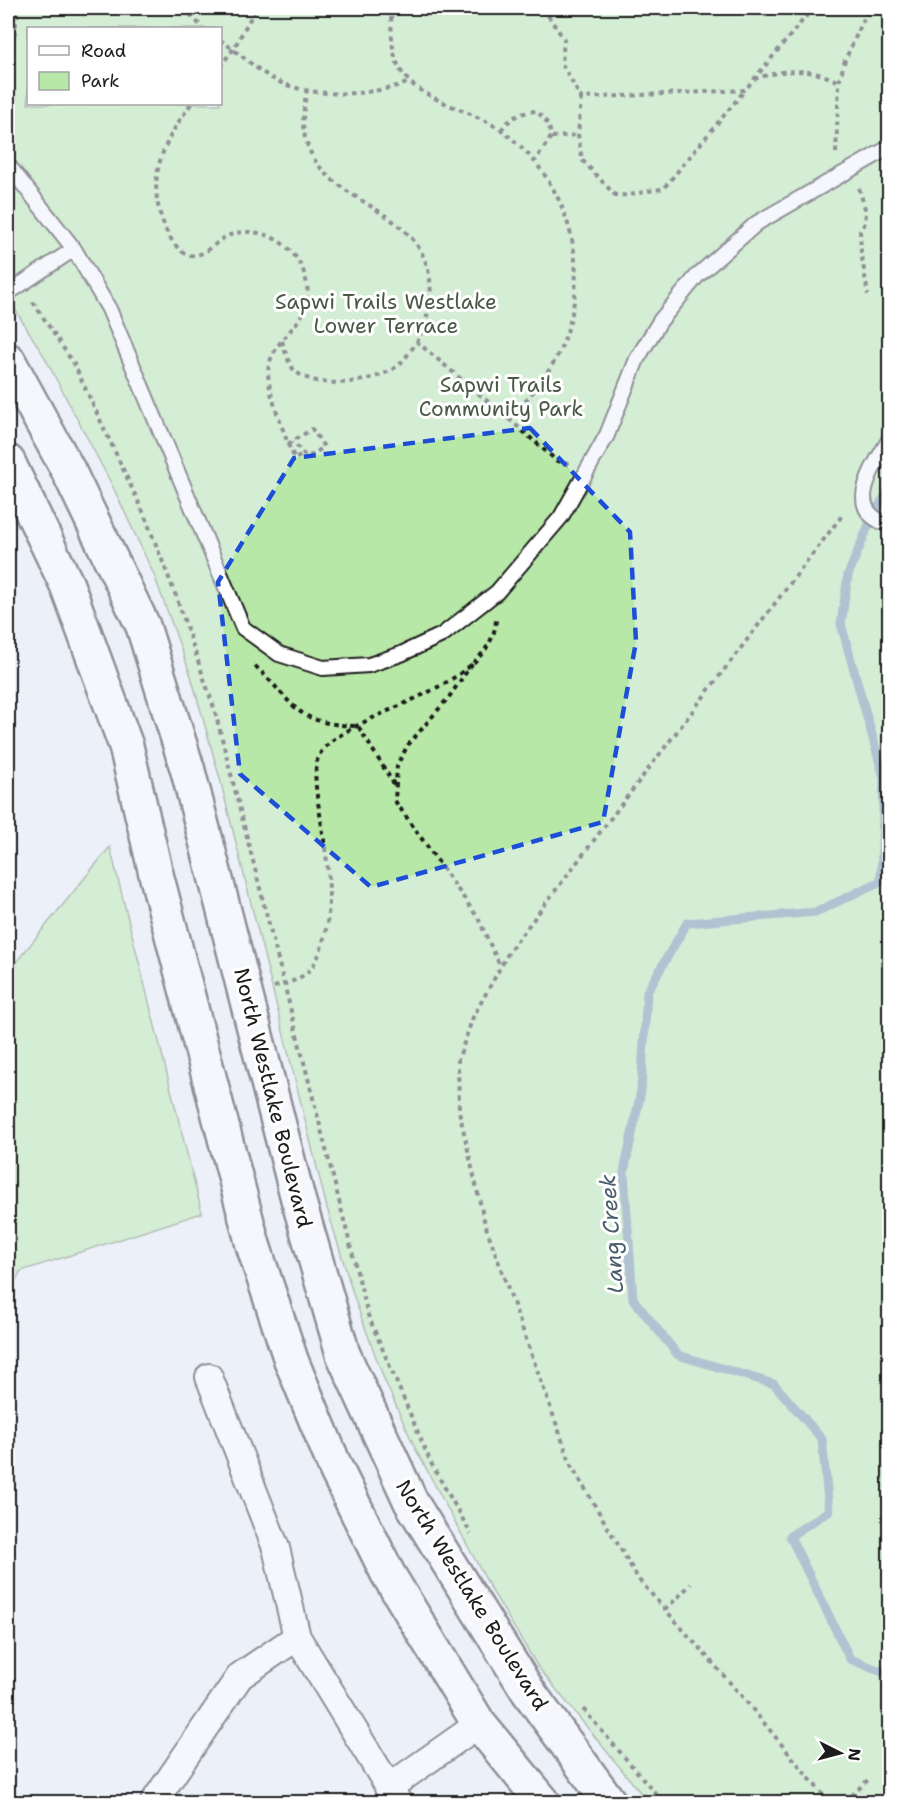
<svg xmlns="http://www.w3.org/2000/svg" width="897" height="1810" font-family="'Shantell Sans',sans-serif">
<style>
.green{fill:#b7e8a8;stroke:#6a8262;stroke-width:1.5;fill-rule:evenodd}
.lines{fill:none;stroke-linecap:round;stroke-linejoin:round}
.stream{stroke:#698ca2;stroke-width:9}
.service-casing{stroke:#1c1c1c;stroke-width:18}
.minor-casing{stroke:#1c1c1c;stroke-width:30}
.secondary-casing{stroke:#1c1c1c;stroke-width:38}
.path{stroke:#1c1c1c;stroke-width:4;stroke-dasharray:4.5 4.5;stroke-linecap:butt}
.service{stroke:#fff;stroke-width:14}
.minor{stroke:#fff;stroke-width:26}
.secondary{stroke:#fff;stroke-width:33}
.marked{fill:none;stroke:#1d4ed8;stroke-width:4.5;stroke-dasharray:12 8;stroke-linejoin:round}
.labels{text-anchor:middle;stroke-width:6;stroke-linejoin:round;paint-order:stroke}
.park-label{font-size:21px;fill:#4a5946;stroke:#fff}
.street-label{font-size:21px;fill:#1c1c1c;stroke:#fff}
.water-label{font-size:22px;font-style:italic;fill:#495d6a;stroke:#fff}
</style>
<rect width="100%" height="100%" fill="#ecf0f9"/>
<filter id="ink" filterUnits="userSpaceOnUse"><feTurbulence type="fractalNoise" baseFrequency=".0167" numOctaves="2"/><feDisplacementMap in="SourceGraphic" scale="12" xChannelSelector="R" yChannelSelector="G"/><feConvolveMatrix kernelMatrix="1 2 1 2 8 2 1 2 1" color-interpolation-filters="sRGB"/></filter>
<g filter="url(#ink)">
<path class="green" d="M 8,8 L 889,8 L 889,1802 L 648,1802 L 538,1667 L 492,1591 L 415,1448 L 384,1379 L 355,1300 L 327,1208 L 220,779 L 191,676 L 154,575 L 113,487 L 44,356 L 8,298 ZM 28,28 L 220,28 L 220,104 L 28,104 Z
M 110,847 L 202,1213 L 21,1271 L 8,1294 L 8,972 Z"/>
<g class="lines">
<path class="stream" d="M 890,871 L 881,881 L 816,912 L 687,923 L 647,992 L 641,1091 L 624,1172 L 633,1299 L 678,1355 L 774,1384 L 822,1439 L 829,1511 L 790,1536 L 850,1659 L 890,1675
M 881,881 L 884,778 L 841,624 L 848,575 L 872,517 L 890,488"/>
<defs>
<path id="service" d="M 8,165 L 74,249 L 109,309 L 243,628 L 279,654 L 323,668 L 369,665 L 401,654 L 442,635 L 497,592 L 561,517 L 607,435 L 637,359 L 660,321 L 697,276 L 757,223 L 890,147
M 8,293 L 74,249
M 890,438 C 875,466 840,510 890,525"/>
<path id="minor" d="M 209,1377 L 276,1548 L 297,1637 L 398,1802
M 388,1788 L 479,1724
M 154,1802 L 240,1676 L 297,1637"/>
<path id="secondary" d="M 8,360 L 68,470 L 143,626 L 188,771 L 298,1199 L 343,1354 L 411,1502 L 528,1691 L 609,1802
M 8,462 L 67,585 L 126,746 L 156,874 L 253,1245 L 291,1360 L 336,1469 L 388,1574 L 479,1724 L 543,1802"/>
</defs>
<use href="#service" class="service-casing"/>
<use href="#minor" class="minor-casing"/>
<use href="#secondary" class="secondary-casing"/>
<path class="path" d="M 184,8 L 203,28
M 391,8 C 392,32 389,62 409,81 C 430,102 475,112 501,130 C 570,180 595,272 560,350 C 548,377 528,397 510,420 L 557,461 L 569,464
M 543,8 L 564,39 L 562,64 L 581,98 L 745,90 L 813,8
M 220,40 C 239,52 257,71 277,81 C 316,99 370,96 410,82
M 220,67 L 234,48 L 256,8
M 754,79 C 784,69 810,67 839,82
M 8,80 L 18,8
M 307,89 C 304,107 300,126 307,144 C 327,202 409,206 427,266 C 435,294 429,316 417,342
M 581,98 L 578,135 L 582,160 L 615,195 C 632,197 645,190 663,189 L 745,90
M 191,104 C 162,144 144,180 166,230 C 171,240 178,252 190,255 C 205,258 216,240 230,235 C 261,224 296,244 305,276 C 318,322 278,330 269,365 C 264,384 282,425 288,444 L 312,429 L 324,447 L 312,455 L 305,456 L 293,441
M 501,130 C 511,117 519,113 536,111 C 545,118 550,126 551,137 L 535,161
M 552,137 L 578,135
M 836,153 L 839,82 L 845,60 L 869,8
M 859,188 L 866,212 L 865,223 L 860,231 L 861,251 L 868,295
M 33,302 L 74,364 L 144,514 L 176,596 L 215,711 L 368,1315 L 431,1463 L 471,1534
M 282,341 C 285,350 288,364 295,371 C 317,391 374,383 396,367 C 405,360 411,350 417,342 L 510,420
M 288,444 L 295,459 L 302,455
M 472,664 L 449,697 L 408,745 L 397,765 L 395,801 L 478,918 L 500,966
M 255,666 C 297,704 292,724 358,726 L 395,786
M 274,987 C 306,979 316,970 324,938 C 334,898 327,860 321,820 C 318,802 313,780 317,761 C 328,714 492,696 496,620
M 665,1610 L 691,1584
M 583,1709 L 663,1802
M 829,1802 L 740,1694 L 639,1580 L 571,1465 L 485,1224 L 459,1111 L 458,1060 L 473,1017 L 510,950 L 844,513
M 845,1802 L 871,1777"/>
<use href="#service" class="service"/>
<use href="#minor" class="minor"/>
<use href="#secondary" class="secondary"/>
</g>
</g>
<path d="M0 0H897V1810H0ZM 530,428 L 630,532 L 636,642 L 603,822 L 371,887 L 240,774 L 218,582 L 294,458 Z" fill="#ecf0f9" fill-opacity=".55" fill-rule="evenodd"/>
<path class="marked" d="M 530,428 L 630,532 L 636,642 L 603,822 L 371,887 L 240,774 L 218,582 L 294,458 Z"/>
<g class="labels">
<g class="park-label">
<text x="386" y="309">Sapwi Trails Westlake<tspan x="386" dy="24">Lower Terrace</tspan></text>
<text x="501" y="392">Sapwi Trails<tspan x="501" dy="24">Community Park</tspan></text>
</g>
<g class="street-label">
<text transform="translate(273 1098) rotate(76)" y="7">North Westlake Boulevard</text>
<text transform="translate(472 1595) rotate(58)" y="7">North Westlake Boulevard</text>
</g>
<g class="water-label">
<text transform="translate(611 1234) rotate(-94)" y="8">Lang Creek</text>
</g>
</g>
<rect width="897" height="1810" fill="none" stroke="#fff" stroke-width="30"/>
<rect x="15" y="15" width="867" height="1780" fill="none" stroke="#1c1c1c" stroke-width="2" filter="url(#ink)"/>
<rect x="27" y="27" width="195" height="78" fill="#ffffff" stroke="#a4a4a4" stroke-width="1.5"/>
<rect x="39" y="46" width="30" height="9" fill="#ffffff" stroke="#a4a4a4" stroke-width="1.5"/>
<text x="81" y="57" font-size="18" fill="#1c1c1c">Road</text>
<rect x="39" y="72" width="30" height="18" fill="#b7e8a8" stroke="#a4a4a4" stroke-width="1.5"/>
<text x="81" y="87" font-size="18" fill="#1c1c1c">Park</text>
<g transform="translate(840 1753) rotate(96)" stroke="#ffffff" stroke-width="4.5" paint-order="stroke">
<path d="M0-4.5L10 22L0 15L-10 22Z" fill="#1c1c1c"/>
<text y="-9" font-size="16" font-weight="bold" text-anchor="middle" fill="#1c1c1c">N</text>
</g>
</svg>
